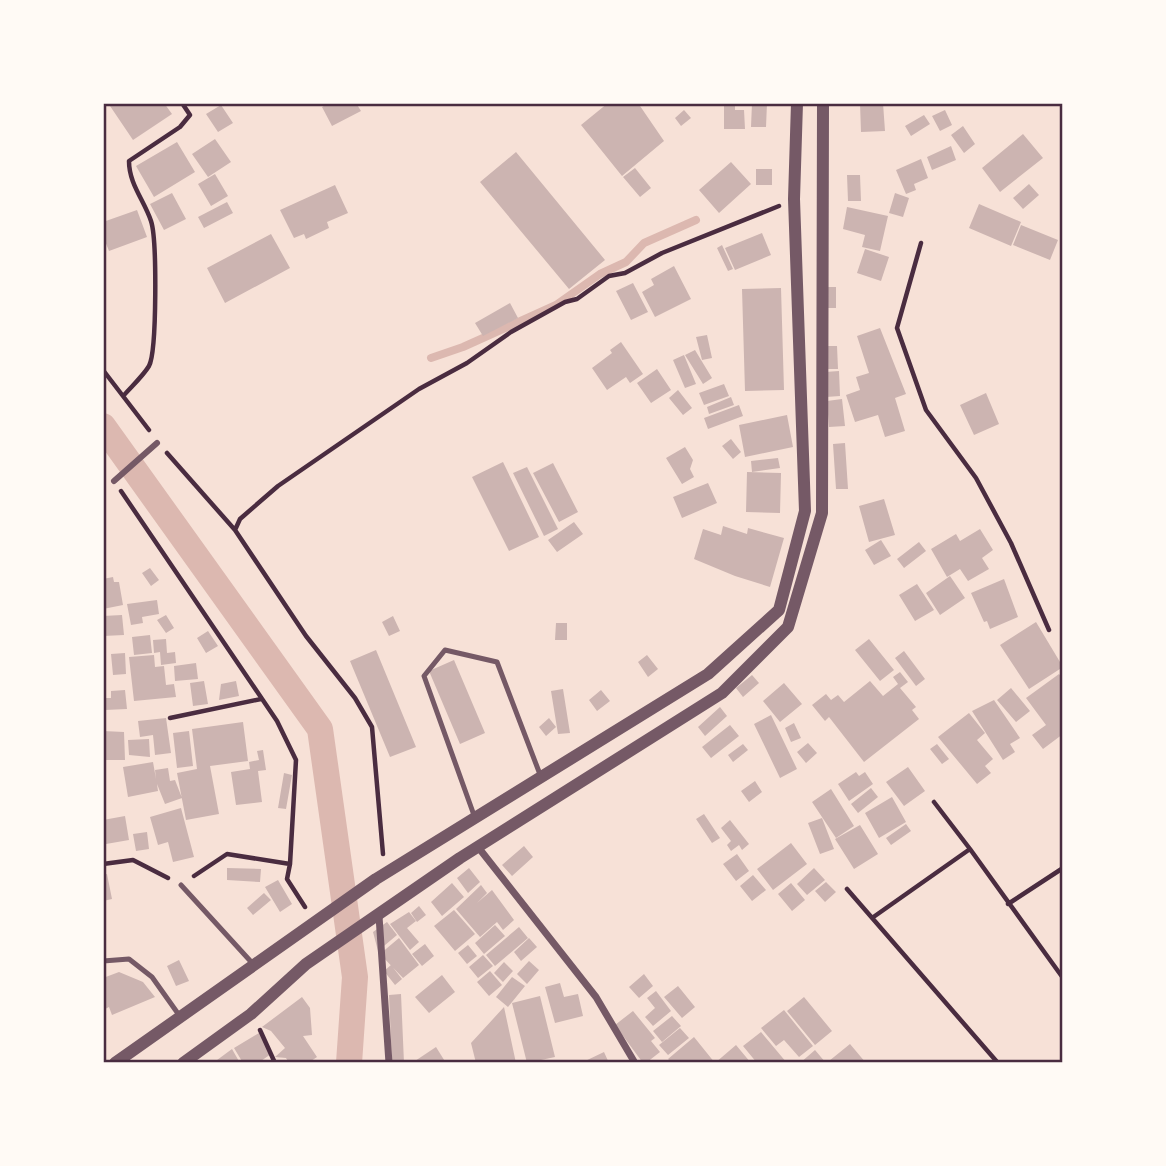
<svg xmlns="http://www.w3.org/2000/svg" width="1166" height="1166" font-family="'Archivo Narrow',sans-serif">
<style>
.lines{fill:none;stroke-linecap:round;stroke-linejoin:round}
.stream{stroke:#dcb8b0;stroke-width:8}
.canal{stroke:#dcb8b0;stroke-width:26}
.building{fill:#ccb4b1}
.path{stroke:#4a2c40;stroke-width:4.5}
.service{stroke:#755966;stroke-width:5}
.pedestrian{stroke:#755966;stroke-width:6}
.minor{stroke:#755966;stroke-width:7}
.tertiary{stroke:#755966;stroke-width:12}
.neatline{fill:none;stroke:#4a2c40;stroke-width:2.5}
</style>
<rect width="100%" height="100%" fill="#f7e1d7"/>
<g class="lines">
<path class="stream" d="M 431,358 L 463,347 L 556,305 L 600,274 L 626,262 L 644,243 L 696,220"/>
<path class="canal" d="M 103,426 L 320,729 L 355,977 L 349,1063"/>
</g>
<path class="building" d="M 108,103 L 164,103 L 172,114 L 133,140 Z
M 329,103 L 356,103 L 361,111 L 332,126 L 322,107 Z
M 608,103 L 638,103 L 664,141 L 622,176 L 581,125 Z
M 752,103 L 767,103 L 766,127 L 751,127 Z
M 860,103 L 883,103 L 885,131 L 861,132 Z
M 724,104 L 735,104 L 735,110 L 744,110 L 745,129 L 724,129 Z
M 221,105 L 233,123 L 218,132 L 206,114 Z
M 684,110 L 691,118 L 681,126 L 675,118 Z
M 945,110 L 952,125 L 940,131 L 932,116 Z
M 924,115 L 930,124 L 911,136 L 905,126 Z
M 963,126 L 975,144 L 964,153 L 951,135 Z
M 1023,134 L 1043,158 L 1000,192 L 982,168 Z
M 215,139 L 231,162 L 208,177 L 192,154 Z
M 177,142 L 195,172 L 154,197 L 136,166 Z
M 951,146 L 956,160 L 932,170 L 927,157 Z
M 516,152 L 605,260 L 569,289 L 480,182 Z
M 921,159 L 928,178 L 914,184 L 916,190 L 906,194 L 896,170 Z
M 731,162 L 751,184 L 719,213 L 699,190 Z
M 635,168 L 651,188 L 640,197 L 623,177 Z
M 756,169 L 772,169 L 772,185 L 756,185 Z
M 215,174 L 228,196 L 211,206 L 198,184 Z
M 847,175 L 860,175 L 861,201 L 848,201 Z
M 1029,184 L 1039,195 L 1023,209 L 1013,198 Z
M 335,185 L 348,213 L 327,222 L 329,228 L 306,239 L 304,234 L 294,238 L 280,210 Z
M 172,193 L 186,219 L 164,230 L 150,204 Z
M 895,193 L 909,198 L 903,217 L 889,213 Z
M 227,202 L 233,213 L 204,228 L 198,217 Z
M 979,204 L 1021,222 L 1011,246 L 969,228 Z
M 847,207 L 888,216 L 880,251 L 862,247 L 865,235 L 843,229 Z
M 137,210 L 147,237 L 109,251 L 103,236 L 103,222 Z
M 1021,225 L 1058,240 L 1050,260 L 1013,245 Z
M 762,233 L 771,255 L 735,270 L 725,248 Z
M 271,234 L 290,268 L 225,303 L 207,268 Z
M 722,245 L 733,269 L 728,271 L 717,248 Z
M 865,249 L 889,257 L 881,281 L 857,273 Z
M 674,266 L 691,299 L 655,317 L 642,292 L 654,285 L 651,279 Z
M 633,283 L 648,312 L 631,320 L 616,291 Z
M 825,287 L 836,287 L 836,308 L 825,308 Z
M 781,288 L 784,390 L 745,391 L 742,289 Z
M 510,303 L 518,318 L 483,336 L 475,323 Z
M 880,328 L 906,394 L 895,398 L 905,431 L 885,437 L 878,415 L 855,422 L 846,395 L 860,390 L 856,377 L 869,373 L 857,336 Z
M 707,335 L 712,358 L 702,360 L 696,337 Z
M 621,342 L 643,374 L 630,383 L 626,377 L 607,390 L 592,368 L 612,353 L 610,350 Z
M 826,346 L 837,346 L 838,369 L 826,369 Z
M 695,350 L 712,378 L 703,384 L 685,355 Z
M 684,355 L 696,384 L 685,388 L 673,360 Z
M 657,369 L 671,390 L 651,403 L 637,383 Z
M 839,371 L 840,396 L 826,397 L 825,372 Z
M 724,384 L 729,396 L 704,405 L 699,393 Z
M 678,390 L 692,408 L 683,415 L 669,398 Z
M 986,393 L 999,424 L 974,435 L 960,405 Z
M 731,397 L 734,405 L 709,414 L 707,407 Z
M 842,399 L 845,426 L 829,427 L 827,401 Z
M 739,405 L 743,416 L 708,429 L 704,418 Z
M 787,415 L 793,447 L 745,457 L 739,425 Z
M 731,439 L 741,452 L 733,459 L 722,446 Z
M 845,443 L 848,489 L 836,489 L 833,444 Z
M 685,447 L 693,460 L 690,469 L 694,477 L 682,484 L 666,458 Z
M 778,458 L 780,468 L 752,472 L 751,461 Z
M 503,462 L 539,537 L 509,551 L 472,477 Z
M 553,463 L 578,512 L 559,522 L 533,473 Z
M 527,467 L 558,529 L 544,536 L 513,473 Z
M 747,472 L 781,473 L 780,513 L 746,512 Z
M 708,483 L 717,503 L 682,518 L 673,497 Z
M 884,499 L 895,535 L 869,542 L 859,506 Z
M 574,522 L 583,534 L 557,552 L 548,540 Z
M 723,526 L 747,534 L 748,528 L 784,538 L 770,587 L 735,576 L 694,559 L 703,529 L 721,535 Z
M 980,529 L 993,550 L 982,558 L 989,569 L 968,581 L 960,569 L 947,577 L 931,549 L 956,534 L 960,541 Z
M 881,540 L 891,556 L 874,565 L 865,550 Z
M 919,542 L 926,551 L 904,568 L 897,559 Z
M 150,568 L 159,580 L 151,586 L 142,573 Z
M 950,576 L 965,598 L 940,615 L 926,593 Z
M 113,577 L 114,582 L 119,582 L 123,605 L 103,609 L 103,579 Z
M 1004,579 L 1018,617 L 990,629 L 987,621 L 984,622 L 971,593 Z
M 917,584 L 934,610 L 915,621 L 899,595 Z
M 157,600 L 159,614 L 142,617 L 143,623 L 131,625 L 127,604 Z
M 122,615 L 124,635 L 103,636 L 103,616 Z
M 166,615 L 174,628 L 166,633 L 157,620 Z
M 393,616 L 400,631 L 389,636 L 382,622 Z
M 1036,622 L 1063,667 L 1029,689 L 1000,645 Z
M 556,623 L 567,623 L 567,640 L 555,640 Z
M 208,631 L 218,646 L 206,653 L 197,638 Z
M 150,635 L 152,653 L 134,655 L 132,637 Z
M 166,639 L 167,653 L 175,652 L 176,663 L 161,665 L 160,652 L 154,653 L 153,640 Z
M 869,639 L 894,670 L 880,681 L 855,650 Z
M 376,650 L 416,747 L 390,757 L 350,661 Z
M 904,651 L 925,679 L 916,686 L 895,658 Z
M 125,653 L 126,674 L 113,675 L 111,654 Z
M 154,655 L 155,667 L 164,666 L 166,685 L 174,684 L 176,697 L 134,701 L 129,657 Z
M 647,655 L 658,669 L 648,677 L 638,662 Z
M 454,660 L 485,733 L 460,744 L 429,671 Z
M 196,663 L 198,679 L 175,681 L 174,666 Z
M 900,672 L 908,682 L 900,688 L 916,707 L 912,710 L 919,719 L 864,762 L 829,717 L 825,721 L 812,705 L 826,694 L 831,700 L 838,695 L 844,702 L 870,681 L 883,696 L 898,684 L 893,677 Z
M 1059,674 L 1063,679 L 1063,734 L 1043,749 L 1032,735 L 1046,725 L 1026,698 Z
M 752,675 L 759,683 L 743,697 L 736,688 Z
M 204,681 L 208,704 L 193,706 L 190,683 Z
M 236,681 L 239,696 L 219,700 L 221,684 Z
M 784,683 L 802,704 L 780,722 L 763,701 Z
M 1011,688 L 1030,711 L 1016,722 L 997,700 Z
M 563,689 L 570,733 L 558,734 L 551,691 Z
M 125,690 L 127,709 L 105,710 L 104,698 L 111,698 L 111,691 Z
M 601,690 L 610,701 L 597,711 L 589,700 Z
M 994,700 L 1020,738 L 1010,744 L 1015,752 L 1003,760 L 972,711 Z
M 720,707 L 727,716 L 705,736 L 698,727 Z
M 969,713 L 985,733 L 977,740 L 993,759 L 985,766 L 991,773 L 977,784 L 938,737 Z
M 771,715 L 797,769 L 780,778 L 754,724 Z
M 166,718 L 171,753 L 155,755 L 153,735 L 140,737 L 138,721 Z
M 549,718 L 556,727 L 546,736 L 539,727 Z
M 243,722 L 248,761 L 210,766 L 219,814 L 186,820 L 177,773 L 197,769 L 192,729 Z
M 794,723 L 801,738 L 791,742 L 785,728 Z
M 730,725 L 739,736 L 711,758 L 702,747 Z
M 103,731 L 124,732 L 125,760 L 104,760 Z
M 189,731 L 193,766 L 177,768 L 173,733 Z
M 149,739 L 150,757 L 129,755 L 128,740 Z
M 808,743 L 817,753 L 806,763 L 797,752 Z
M 743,744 L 748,750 L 733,762 L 728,755 Z
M 937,744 L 949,759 L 942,764 L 930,749 Z
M 263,750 L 266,770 L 258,771 L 262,802 L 236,805 L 231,772 L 250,769 L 249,762 L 259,760 L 257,751 Z
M 153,762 L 156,779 L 155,770 L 168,768 L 170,781 L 175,780 L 182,798 L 165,804 L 157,784 L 158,791 L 128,797 L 123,767 Z
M 908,767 L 925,791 L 904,806 L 886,782 Z
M 856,772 L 859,776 L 865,772 L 873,784 L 849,801 L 838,784 Z
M 284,773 L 292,775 L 286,809 L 278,808 Z
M 755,781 L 762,792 L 749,802 L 741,791 Z
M 871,788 L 878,797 L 858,813 L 851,804 Z
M 831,789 L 854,826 L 836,838 L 812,802 Z
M 892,797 L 906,822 L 879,838 L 865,813 Z
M 181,808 L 194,857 L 173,862 L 168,842 L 158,845 L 150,817 Z
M 704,814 L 720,838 L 712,843 L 696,819 Z
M 125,816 L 129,840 L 106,844 L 103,820 Z
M 822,818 L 834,849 L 820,854 L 808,823 Z
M 730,820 L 749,844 L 742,850 L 739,845 L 731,851 L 727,845 L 731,841 L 721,828 Z
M 906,824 L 911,831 L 891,845 L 886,838 Z
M 860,825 L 878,854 L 854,869 L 835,839 Z
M 147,832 L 149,849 L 136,851 L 133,834 Z
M 791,843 L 807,864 L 773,890 L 757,869 Z
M 524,846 L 533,857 L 512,876 L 502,865 Z
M 737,854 L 749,871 L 736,881 L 723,864 Z
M 227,868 L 261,869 L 260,882 L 227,880 Z
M 469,868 L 480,882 L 468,893 L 457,878 Z
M 814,868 L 825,880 L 807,895 L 797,884 Z
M 107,874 L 112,899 L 103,901 L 103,875 Z
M 753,875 L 766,890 L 752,901 L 740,886 Z
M 278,880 L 292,904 L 280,912 L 265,887 Z
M 826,882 L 836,892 L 825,902 L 815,891 Z
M 452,883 L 464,897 L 442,916 L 431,902 Z
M 791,883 L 805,900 L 792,911 L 778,894 Z
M 481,885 L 487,893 L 477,903 L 492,890 L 514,920 L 503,930 L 497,922 L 480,937 L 456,909 Z
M 264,893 L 271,900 L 253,915 L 247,908 Z
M 419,906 L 426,915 L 417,922 L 411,913 Z
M 454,910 L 475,934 L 455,951 L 434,926 Z
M 409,912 L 416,921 L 407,928 L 419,942 L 410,950 L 390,924 Z
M 387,922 L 397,935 L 378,951 L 373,932 Z
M 495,925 L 505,936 L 484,954 L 475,943 Z
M 519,927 L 528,938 L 495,966 L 486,955 Z
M 399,938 L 419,965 L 403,978 L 380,954 Z
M 529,938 L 537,947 L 521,961 L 514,952 Z
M 425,944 L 434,956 L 422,966 L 412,954 Z
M 468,945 L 477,956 L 467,964 L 458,953 Z
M 483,955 L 493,966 L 478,978 L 469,967 Z
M 179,960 L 189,981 L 176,986 L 167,966 Z
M 529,961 L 539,970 L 527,984 L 517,974 Z
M 504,962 L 513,971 L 503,982 L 494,973 Z
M 391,965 L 402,979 L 395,985 L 384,971 Z
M 490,971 L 502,985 L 489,996 L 477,982 Z
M 119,972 L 143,982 L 155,997 L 112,1015 L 109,1007 L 103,1010 L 103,978 Z
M 644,974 L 653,986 L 639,998 L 629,987 Z
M 442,975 L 455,992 L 429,1013 L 415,997 Z
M 512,977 L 525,986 L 508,1007 L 496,997 Z
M 560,983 L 564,997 L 578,994 L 583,1016 L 555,1023 L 545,987 Z
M 678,986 L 695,1007 L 682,1018 L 664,997 Z
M 656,991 L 671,1011 L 653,1026 L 645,1017 L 655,1008 L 647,998 Z
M 401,994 L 404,1063 L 392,1063 L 389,995 Z
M 540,996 L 555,1057 L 527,1063 L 512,1003 Z
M 302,997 L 310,1008 L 312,1035 L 303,1036 L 317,1057 L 308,1063 L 289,1063 L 286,1058 L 275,1057 L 285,1048 L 271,1031 L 262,1027 Z
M 804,997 L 832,1031 L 815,1045 L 787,1011 Z
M 504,1007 L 516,1063 L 476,1063 L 471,1043 Z
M 784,1010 L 813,1046 L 799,1057 L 784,1040 L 776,1046 L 761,1028 Z
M 633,1011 L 655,1038 L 651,1041 L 660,1052 L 646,1063 L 643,1063 L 615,1025 Z
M 672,1016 L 681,1026 L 662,1042 L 653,1031 Z
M 680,1028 L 689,1038 L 668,1055 L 659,1045 Z
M 761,1032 L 787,1063 L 757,1063 L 743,1046 Z
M 259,1033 L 271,1054 L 258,1063 L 243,1063 L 234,1048 Z
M 694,1037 L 715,1063 L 736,1045 L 751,1063 L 672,1063 L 668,1059 Z
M 850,1044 L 866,1063 L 831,1063 L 829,1061 Z
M 436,1047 L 446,1063 L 412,1063 Z
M 232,1049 L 240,1063 L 213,1063 Z
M 815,1050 L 826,1063 L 800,1063 Z
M 604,1052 L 609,1063 L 581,1063 Z"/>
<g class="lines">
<path class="path" d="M 921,243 L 897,328 L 926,410 L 976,478 L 1011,543 L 1049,630
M 103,370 L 149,430
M 124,395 C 132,386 143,376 149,366 C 157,351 157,239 151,221 C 144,200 129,184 129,161 L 180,127 L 190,115 L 182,103
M 167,453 L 235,530 L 306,636 L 355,698 L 372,727 L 383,854
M 121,491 L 277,721 L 296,760 L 290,864 L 287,879 L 305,907
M 235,530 L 240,519 L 278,486 L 419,389 L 467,363 L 511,332 L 565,302 L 577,299 L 609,276 L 625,273 L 662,253 L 779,206
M 170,718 L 261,699
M 934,802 L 970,849
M 103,864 L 133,860 L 168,878
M 194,876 L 227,854 L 290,864
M 847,889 L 998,1063
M 1008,904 L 1063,868
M 872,918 L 970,849 L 1063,978
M 260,1030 L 275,1063"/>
<path class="service" d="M 475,818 L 424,676 L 445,650 L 497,662 L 541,777
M 181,885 L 254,965
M 103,961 L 129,959 L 152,977 L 179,1015"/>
<path class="pedestrian" d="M 114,481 L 157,443"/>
<path class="minor" d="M 478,847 L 596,997 L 635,1063
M 379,916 L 389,1063"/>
<path class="tertiary" d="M 115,1063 L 376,879 L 708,674 L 779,610 L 805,511 L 794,199 L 797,103
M 183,1063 L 251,1014 L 306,964 L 460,858 L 722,693 L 788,627 L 822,513 L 823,103"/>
</g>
<rect width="1166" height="1166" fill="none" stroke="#fffaf5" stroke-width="210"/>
<rect x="105" y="105" width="956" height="956" class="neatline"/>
</svg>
